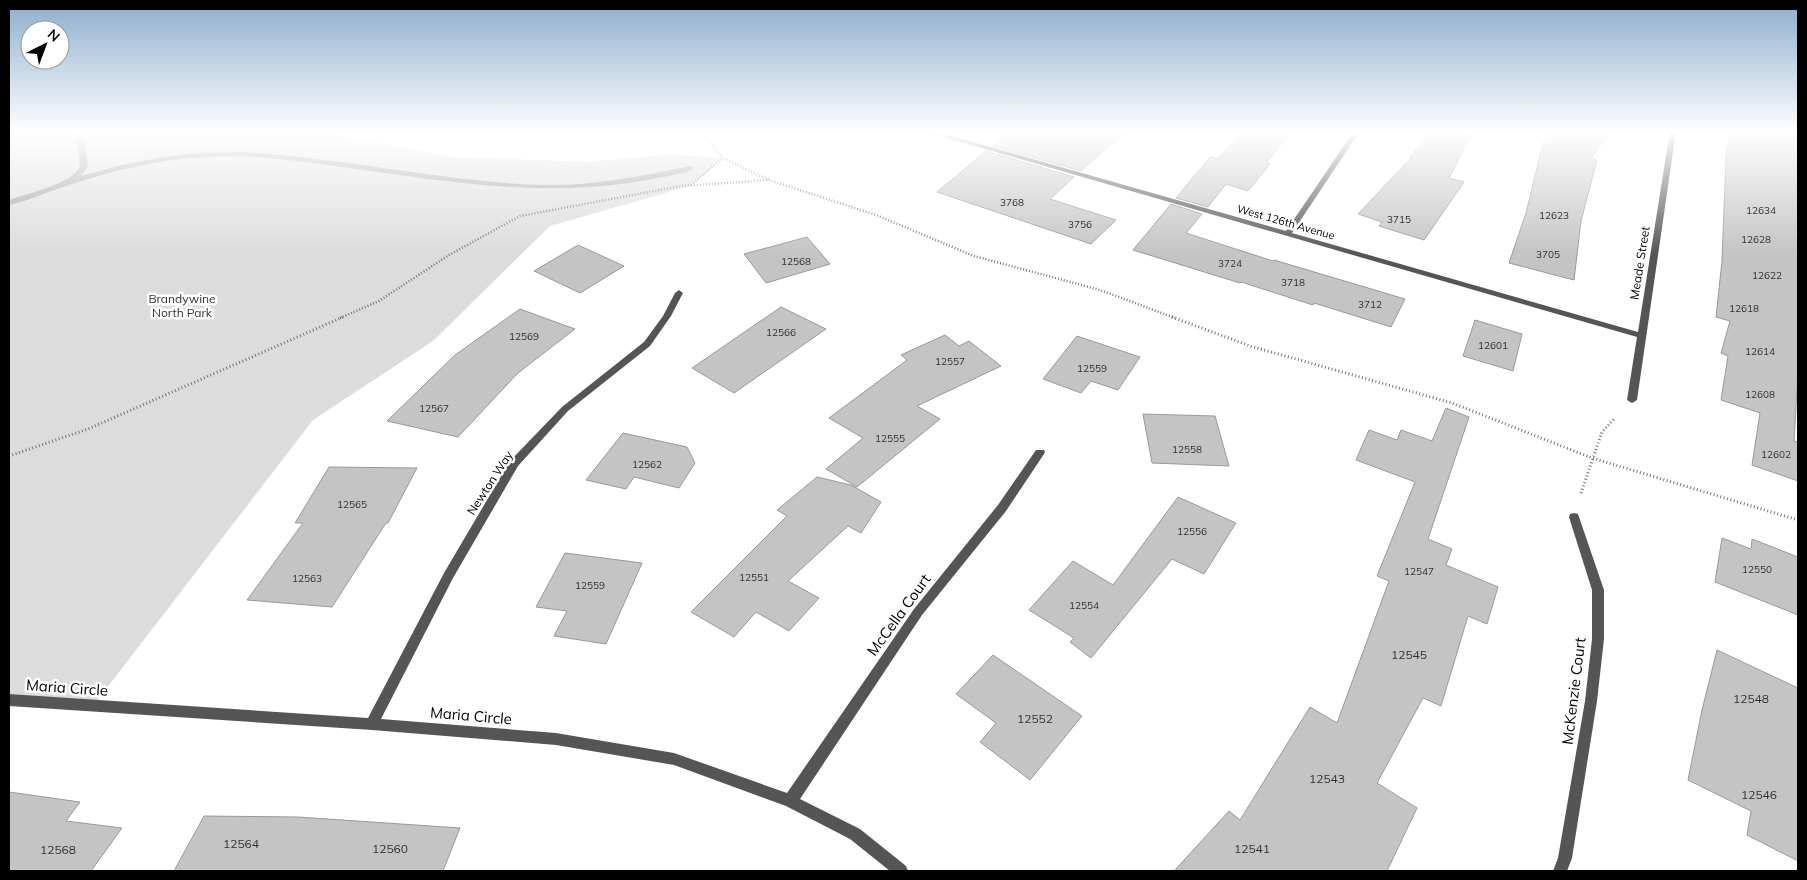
<svg xmlns="http://www.w3.org/2000/svg" width="1807" height="880" font-family="Mulish,sans-serif">
<style>
.green{fill:#dcdcdc}
.lines{fill:none;stroke-linecap:round;stroke-linejoin:round}
.stream{fill:#a3a3a3;fill-rule:evenodd}
.building{fill:#c4c4c4;stroke:#999}
.path-far1{stroke:#777;stroke-width:2.5;stroke-dasharray:1 2;stroke-linecap:butt}
.path{stroke:#777;stroke-width:3;stroke-dasharray:1 2.5;stroke-linecap:butt}
.street{fill:#555;fill-rule:evenodd}
.labels{text-anchor:middle;stroke-width:5;stroke-linejoin:round;paint-order:stroke}
.number-label{font-size:10px;fill:#313131}
.far-street-label{font-size:11px;fill:#000;stroke:#fff}
.street-label{font-size:12px;fill:#000;stroke:#fff}
.park-label{font-size:12px;fill:#333;stroke:#fff}
.near-number-label{font-size:12px;fill:#313131}
.near-street-label{font-size:15px;fill:#000;stroke:#fff}
</style>
<rect width="100%" height="100%" fill="#fff"/>
<path class="green" d="M 9,131 L 317,131 L 452,157 L 588,162 L 672,154 L 723,158 L 690,186 L 550,226 L 433,341 L 313,420 L 93,706 L 9,700 Z"/>
<g class="lines">
<path class="stream" d="M 75,131 L 83,131 L 88,166 L 81,176 C 131,161 184,151 237,152 C 263,152 290,156 316,159 C 392,168 468,183 544,185 C 594,186 642,176 690,166 L 694,168 C 685,175 659,177 647,180 C 542,199 446,181 342,167 C 297,161 252,154 206,157 C 159,159 111,171 66,186 C 47,192 28,201 9,205 L 9,200 C 28,193 73,184 80,166 Z"/>
</g>
<path class="building" d="M 1010,131 L 1126,131 L 1081,171 L 992,146 Z
M 1243,131 L 1292,131 L 1266,163 L 1270,164 L 1248,191 L 1226,184 L 1208,207 L 1176,198 L 1210,157 L 1218,159 Z
M 1432,131 L 1473,131 L 1449,178 L 1464,182 L 1424,240 L 1379,226 L 1382,222 L 1358,214 L 1412,157 L 1410,157 Z
M 1553,131 L 1610,131 L 1591,159 L 1597,160 L 1581,221 L 1574,280 L 1509,263 L 1526,213 L 1543,143 Z
M 1730,131 L 1798,131 L 1798,373 L 1794,441 L 1798,442 L 1798,481 L 1752,465 L 1760,413 L 1721,400 L 1728,356 L 1721,353 L 1730,321 L 1716,317 L 1722,261 L 1726,157 Z
M 986,151 L 1074,177 L 1050,199 L 1116,220 L 1091,244 L 937,192 Z
M 1171,204 L 1202,214 L 1186,233 L 1273,261 L 1274,260 L 1405,299 L 1391,327 L 1314,303 L 1313,305 L 1241,282 L 1240,283 L 1133,250 Z
M 807,237 L 830,264 L 766,283 L 744,254 Z
M 578,245 L 624,266 L 580,293 L 534,271 Z
M 781,307 L 826,329 L 734,393 L 692,368 Z
M 520,309 L 575,329 L 518,373 L 458,437 L 387,421 L 455,355 Z
M 1475,320 L 1522,334 L 1513,371 L 1463,356 Z
M 945,335 L 959,346 L 969,341 L 1001,366 L 917,406 L 940,419 L 857,487 L 826,469 L 863,438 L 829,418 L 907,360 L 901,355 Z
M 1077,336 L 1140,357 L 1118,390 L 1091,381 L 1081,393 L 1043,379 Z
M 1446,408 L 1469,417 L 1428,539 L 1452,549 L 1446,565 L 1498,587 L 1487,624 L 1468,616 L 1441,706 L 1423,698 L 1377,783 L 1417,808 L 1387,871 L 1174,871 L 1229,811 L 1240,820 L 1310,707 L 1337,723 L 1389,581 L 1377,576 L 1415,482 L 1356,460 L 1369,430 L 1397,440 L 1401,430 L 1432,441 Z
M 1143,414 L 1215,416 L 1229,466 L 1152,463 Z
M 623,433 L 687,447 L 695,463 L 679,488 L 634,477 L 626,489 L 586,480 Z
M 329,467 L 417,468 L 388,523 L 386,523 L 332,607 L 247,600 L 303,523 L 295,523 Z
M 817,477 L 851,485 L 881,502 L 861,533 L 848,526 L 788,581 L 819,598 L 789,631 L 756,612 L 734,637 L 691,612 L 787,516 L 777,510 Z
M 1178,497 L 1236,523 L 1204,574 L 1172,559 L 1091,658 L 1070,642 L 1074,638 L 1029,610 L 1073,561 L 1113,585 Z
M 1722,538 L 1751,549 L 1752,539 L 1798,557 L 1798,615 L 1715,582 Z
M 565,553 L 642,563 L 606,644 L 554,636 L 567,611 L 536,607 Z
M 1717,650 L 1798,688 L 1798,861 L 1747,835 L 1751,811 L 1688,780 L 1702,710 Z
M 993,655 L 1082,716 L 1030,780 L 980,742 L 996,723 L 956,694 Z
M 9,792 L 80,802 L 66,821 L 122,828 L 91,871 L 9,871 Z
M 204,816 L 298,817 L 460,828 L 443,871 L 174,871 Z"/>
<g class="lines">
<path class="path-far1" d="M 701,131 L 723,158 L 769,180
M 691,185 L 723,158
M 340,318 L 379,301 L 449,255 L 520,216 L 681,186 L 769,180 L 876,215 L 974,256 L 1100,290 L 1175,318"/>
<path class="path" d="M 1172,317 L 1250,346 L 1452,403 L 1592,458 L 1798,520
M 9,456 L 88,429 L 343,317
M 1581,493 L 1602,432 L 1615,418"/>
<path class="street" d="M 923,131 L 934,131 L 1286,231 L 1354,131 L 1360,131 L 1292,233 L 1638,332 L 1670,131 L 1676,131 L 1637,400 L 1632,403 L 1627,400 L 1637,337 Z
M 679,290 L 683,293 L 671,316 L 650,346 L 568,411 L 518,466 L 453,578 L 381,719 L 556,733 L 674,753 L 787,793 L 914,609 L 998,505 L 1036,450 L 1044,450 L 1045,452 L 1044,454 L 1006,511 L 922,615 L 800,799 L 860,829 L 906,866 L 908,871 L 890,871 L 850,839 L 786,806 L 674,765 L 556,745 L 372,730 L 9,706 L 9,694 L 368,718 L 444,573 L 510,461 L 562,407 L 644,342 L 663,316 L 675,293 Z
M 1574,513 L 1578,514 L 1579,517 L 1604,590 L 1604,639 L 1597,701 L 1572,858 L 1567,871 L 1553,871 L 1558,858 L 1585,701 L 1592,639 L 1592,590 L 1569,517 L 1570,514 Z"/>
</g>
<linearGradient id="sky" x2="0" y2="1"><stop stop-color="#8cadcc"/><stop offset="0.52" stop-color="#fff"/><stop offset="1" stop-color="#fff" stop-opacity="0"/></linearGradient>
<rect width="1807" height="254" fill="url(#sky)"/>
<g class="labels">
<g class="number-label">
<text x="1012" y="206">3768</text>
<text x="1761" y="214">12634</text>
<text x="1554" y="219">12623</text>
<text x="1399" y="223">3715</text>
<text x="1080" y="228">3756</text>
<text x="1756" y="243">12628</text>
<text x="1548" y="258">3705</text>
<text x="796" y="265">12568</text>
<text x="1230" y="267">3724</text>
<text x="1767" y="279">12622</text>
<text x="1293" y="286">3718</text>
<text x="1370" y="308">3712</text>
<text x="1744" y="312">12618</text>
<text x="781" y="336">12566</text>
<text x="524" y="340">12569</text>
<text x="1493" y="349">12601</text>
<text x="1760" y="355">12614</text>
<text x="950" y="365">12557</text>
<text x="1092" y="372">12559</text>
<text x="1760" y="398">12608</text>
<text x="434" y="412">12567</text>
<text x="890" y="442">12555</text>
<text x="1187" y="453">12558</text>
<text x="1776" y="458">12602</text>
<text x="647" y="468">12562</text>
<text x="352" y="508">12565</text>
<text x="1192" y="535">12556</text>
<text x="1757" y="573">12550</text>
<text x="1419" y="575">12547</text>
<text x="754" y="581">12551</text>
<text x="307" y="582">12563</text>
<text x="590" y="589">12559</text>
<text x="1084" y="609">12554</text>
</g>
<g class="far-street-label">
<text transform="translate(1286 222) rotate(16)" y="4">West 126th Avenue</text>
</g>
<g class="street-label">
<text transform="translate(1640 263) rotate(-81)" y="4">Meade Street</text>
<text transform="translate(490 483) rotate(-57)" y="4">Newton Way</text>
</g>
<g class="park-label">
<text x="182" y="303">Brandywine<tspan x="182" dy="14">North Park</tspan></text>
</g>
<g class="near-number-label">
<text x="1409" y="659">12545</text>
<text x="1751" y="703">12548</text>
<text x="1035" y="723">12552</text>
<text x="1327" y="783">12543</text>
<text x="1759" y="799">12546</text>
<text x="241" y="848">12564</text>
<text x="390" y="853">12560</text>
<text x="1252" y="853">12541</text>
<text x="58" y="854">12568</text>
</g>
<g class="near-street-label">
<text transform="translate(899 615) rotate(-54)" y="5">McCella Court</text>
<text transform="translate(67 688) rotate(4)" y="5">Maria Circle</text>
<text transform="translate(1574 691) rotate(-83)" y="5">McKenzie Court</text>
<text transform="translate(471 716) rotate(5)" y="5">Maria Circle</text>
</g>
</g>
<rect width="1807" height="880" fill="none" stroke="#000000" stroke-width="20"/>
<g transform="translate(45 45) rotate(42)"><circle r="24" fill="#ffffff" stroke="#999999"/>
<path d="M0-4L9 19L0 12L-9 19Z" fill="#000000"/>
<text y="-8" font-size="14" font-weight="bold" text-anchor="middle" fill="#000000">N</text>
</g>
</svg>
